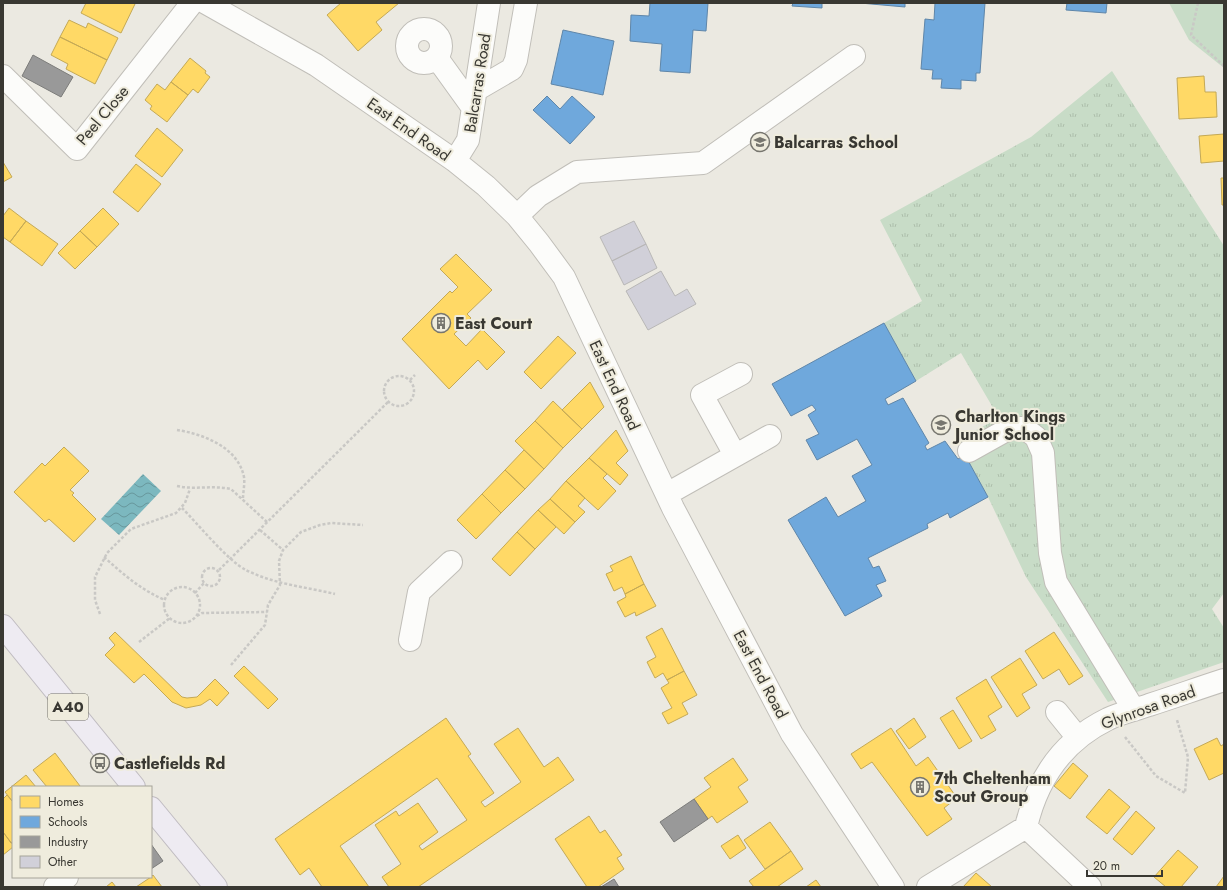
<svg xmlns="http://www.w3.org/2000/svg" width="1227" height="890" font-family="Jost,sans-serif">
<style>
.grass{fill:url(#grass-tufts)}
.park{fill:#c8dcc7}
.water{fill:url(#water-waves)}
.homes{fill:#ffd966;stroke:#c4a956}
.schools{fill:#6fa8dc;stroke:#5f86a9}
.industry{fill:#999;stroke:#7c7c7a}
.building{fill:#d1d0d9;stroke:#b8b7b6}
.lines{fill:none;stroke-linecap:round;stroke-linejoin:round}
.minor-casing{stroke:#c0beb8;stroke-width:24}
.highway-casing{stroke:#c0bcc1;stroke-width:24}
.path{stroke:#c9c8c5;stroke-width:2.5;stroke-dasharray:3 2;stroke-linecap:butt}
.minor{stroke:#fcfcfa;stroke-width:22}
.highway{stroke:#eeebf2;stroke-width:22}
.labels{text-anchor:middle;stroke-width:4;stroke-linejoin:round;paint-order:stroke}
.shield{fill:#efecdd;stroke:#706e65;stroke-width:1}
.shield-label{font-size:15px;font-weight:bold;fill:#393832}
.street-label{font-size:16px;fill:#393832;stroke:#efecdd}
.poi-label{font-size:16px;font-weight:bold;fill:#393832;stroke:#efecdd;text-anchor:start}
</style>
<defs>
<pattern id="grass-tufts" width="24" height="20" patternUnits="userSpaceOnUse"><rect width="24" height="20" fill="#c8dcc7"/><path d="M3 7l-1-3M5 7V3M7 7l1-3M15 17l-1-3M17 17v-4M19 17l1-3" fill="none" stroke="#adbeab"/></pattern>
<pattern id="water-waves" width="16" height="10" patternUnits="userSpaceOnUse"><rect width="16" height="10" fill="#7cb8bf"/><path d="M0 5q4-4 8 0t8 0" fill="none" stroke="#67979c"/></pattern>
</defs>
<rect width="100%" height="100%" fill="#ebe9e1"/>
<path class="grass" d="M 1112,71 L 1224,246 L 1224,593 L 1212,609 L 1224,628 L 1224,662 L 1108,702 L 1026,577 L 988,497 L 957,440 L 999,418 L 961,353 L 916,381 L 884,323 L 922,301 L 880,220 L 1031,137 Z"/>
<path class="park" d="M 1169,3 L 1224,3 L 1224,68 L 1189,40 Z"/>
<path class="water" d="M 143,474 L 161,491 L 119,535 L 101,519 Z"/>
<path class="homes" d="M 86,3 L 132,3 L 135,4 L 121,33 L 81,13 Z
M 341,3 L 399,3 L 376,22 L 382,30 L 358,51 L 327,15 Z
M 69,20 L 86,28 L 88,23 L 118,38 L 107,60 L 60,37 Z
M 60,37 L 107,60 L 95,84 L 66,69 L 68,64 L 51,55 Z
M 190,58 L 206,71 L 205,73 L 210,77 L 198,93 L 193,89 L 188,95 L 171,82 Z
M 1204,76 L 1205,92 L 1216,92 L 1217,117 L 1179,119 L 1177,78 Z
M 171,82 L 188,95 L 167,122 L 150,109 L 152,106 L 145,100 L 157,84 L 165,90 Z
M 157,128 L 183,150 L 162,177 L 135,156 Z
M 1224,134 L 1224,161 L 1201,163 L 1199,136 Z
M 3,162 L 12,177 L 3,182 Z
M 136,164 L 161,184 L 138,212 L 113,192 Z
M 1221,178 L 1224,178 L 1224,205 L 1222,205 Z
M 9,208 L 26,221 L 10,242 L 3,237 L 3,216 Z
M 103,208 L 119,224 L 97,247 L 80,231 Z
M 26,221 L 58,244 L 42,266 L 10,242 Z
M 80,231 L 97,247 L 75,269 L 58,253 Z
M 456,254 L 492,290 L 467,314 L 471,318 L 454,334 L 466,346 L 482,329 L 505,352 L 487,370 L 478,360 L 449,389 L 402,339 L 450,291 L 452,293 L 458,287 L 440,269 Z
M 558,336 L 576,353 L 541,389 L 524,372 Z
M 590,382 L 604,407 L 582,429 L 562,410 Z
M 553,401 L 582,429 L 563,448 L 535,421 Z
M 535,421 L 563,448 L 544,469 L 515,441 Z
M 616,430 L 628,451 L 616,463 L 628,475 L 620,485 L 589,458 Z
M 64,447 L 89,471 L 70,490 L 74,493 L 72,495 L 96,519 L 74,542 L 49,519 L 45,522 L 14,492 L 42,463 L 45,466 Z
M 524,450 L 544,469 L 525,489 L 505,470 Z
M 589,458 L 607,474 L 603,478 L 616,491 L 598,510 L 566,481 Z
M 505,470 L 525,489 L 501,513 L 482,494 Z
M 566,481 L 585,498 L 578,506 L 585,512 L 575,522 L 550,499 Z
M 482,494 L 501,513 L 476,539 L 457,520 Z
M 550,499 L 575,522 L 564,534 L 538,510 Z
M 538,510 L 556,527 L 535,549 L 517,532 Z
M 517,532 L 535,549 L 510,576 L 492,559 Z
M 631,556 L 644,584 L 625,594 L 622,587 L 614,591 L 606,574 L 613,571 L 610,566 Z
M 644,584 L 656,606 L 636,616 L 635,612 L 625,617 L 617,602 L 626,597 L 625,594 Z
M 662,628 L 684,671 L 667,680 L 663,673 L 655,678 L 647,662 L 656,657 L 646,637 Z
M 115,632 L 182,697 L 187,698 L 197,697 L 215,679 L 229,693 L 217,706 L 210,699 L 201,705 L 186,708 L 172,702 L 144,674 L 134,683 L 105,655 L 115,645 L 109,638 Z
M 1054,632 L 1083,676 L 1069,685 L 1059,669 L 1043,679 L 1025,651 Z
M 1020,658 L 1037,685 L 1022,694 L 1030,708 L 1017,717 L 991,677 Z
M 244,666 L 278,699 L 268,709 L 234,676 Z
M 684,671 L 697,695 L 682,703 L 688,714 L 668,724 L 662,713 L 672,708 L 661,688 L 669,683 L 667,680 Z
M 986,679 L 1002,707 L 988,716 L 996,730 L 981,739 L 956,698 Z
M 953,710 L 972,741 L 959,749 L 940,718 Z
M 446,718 L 471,754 L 468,756 L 494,793 L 481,802 L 485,807 L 521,782 L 494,744 L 518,728 L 544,767 L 558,757 L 574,780 L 418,887 L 389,887 L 382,877 L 401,864 L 375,825 L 396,811 L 399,816 L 418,803 L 438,832 L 419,846 L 422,850 L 467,820 L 437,778 L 340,846 L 369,887 L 322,887 L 309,868 L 300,875 L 275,839 Z
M 914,718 L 926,737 L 909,749 L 896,731 Z
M 891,728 L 916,766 L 928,757 L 957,798 L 944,808 L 952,819 L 927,836 L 872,762 L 861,769 L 851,754 Z
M 1217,738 L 1221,746 L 1224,744 L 1224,773 L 1209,780 L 1194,749 Z
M 55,753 L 80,786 L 79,787 L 47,787 L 33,770 Z
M 733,758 L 748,780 L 738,787 L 748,802 L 717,823 L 712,816 L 708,819 L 694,799 L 711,787 L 704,778 Z
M 1073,763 L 1088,776 L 1070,799 L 1054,786 Z
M 26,775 L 36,787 L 13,787 L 13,802 L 5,792 Z
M 1109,789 L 1130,807 L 1107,834 L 1086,817 Z
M 7,795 L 13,802 L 13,841 L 11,843 L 3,832 L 3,799 Z
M 1136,811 L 1155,828 L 1132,855 L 1113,839 Z
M 589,816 L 600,833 L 605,830 L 622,855 L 617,858 L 624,869 L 598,887 L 587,887 L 555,839 Z
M 770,822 L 791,851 L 765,869 L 744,840 Z
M 3,832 L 13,845 L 13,847 L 3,855 Z
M 738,835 L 746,848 L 730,859 L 721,846 Z
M 1178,850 L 1198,867 L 1181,887 L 1166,887 L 1154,877 Z
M 791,851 L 803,869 L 777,887 L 754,887 L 749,881 Z
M 976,873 L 992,887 L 963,887 Z
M 153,875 L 162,887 L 136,887 L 151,877 Z
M 1224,876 L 1224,887 L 1216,887 Z
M 816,880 L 821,887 L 806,887 Z
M 112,882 L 116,887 L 106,887 Z"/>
<path class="schools" d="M 650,3 L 708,3 L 706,31 L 693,30 L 690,73 L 660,71 L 662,44 L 630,41 L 631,15 L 649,16 Z
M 793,3 L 822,3 L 822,8 L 792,6 Z
M 860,3 L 905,3 L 905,7 Z
M 935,3 L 985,3 L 980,73 L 976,73 L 976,81 L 961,80 L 961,89 L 941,88 L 942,79 L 932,79 L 933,70 L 921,69 L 925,19 L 934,20 Z
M 1067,3 L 1107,3 L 1106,13 L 1066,10 Z
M 563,30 L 614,41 L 603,95 L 551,84 Z
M 547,96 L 560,109 L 572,96 L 595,117 L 570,144 L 533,110 Z
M 884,323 L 916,381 L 885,399 L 888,405 L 903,398 L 929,443 L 925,446 L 927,450 L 945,441 L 958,459 L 965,455 L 988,497 L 950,518 L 948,513 L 927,524 L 928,528 L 868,558 L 873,568 L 879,566 L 886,581 L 876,585 L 882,596 L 845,616 L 788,520 L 826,497 L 838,517 L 866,501 L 852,476 L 872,465 L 857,439 L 817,460 L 806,440 L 819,434 L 808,415 L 816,410 L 812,405 L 791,416 L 772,384 Z"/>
<path class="industry" d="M 33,55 L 73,77 L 61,97 L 22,76 Z
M 694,799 L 708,819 L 674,842 L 660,822 Z
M 151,844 L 163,861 L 151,869 Z
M 614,879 L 619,887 L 601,887 Z"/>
<path class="building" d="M 634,221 L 646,244 L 612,261 L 600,237 Z
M 646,244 L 657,268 L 624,285 L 612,261 Z
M 661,271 L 675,296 L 687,289 L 696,304 L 648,330 L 626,291 Z"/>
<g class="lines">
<defs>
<path id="minor" d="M 206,3 L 316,65 L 455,161 L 486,186 L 517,216 L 539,243 L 564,277 L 673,508 L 792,734 L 893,887
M407 46a17 17 0 1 1 34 0a17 17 0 1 1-34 0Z
M 437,58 L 473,108
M 3,76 L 77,149 L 192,3
M 476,90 L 512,69 L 516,60 L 526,3
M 455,161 L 468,140 L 489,3
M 517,216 L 538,196 L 577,172 L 703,163 L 854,56
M 969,451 L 1003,432 L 1014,428 L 1024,428 L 1036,437 L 1043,453 L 1050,553 L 1056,582 L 1134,710
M 735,455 L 702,395 L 741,374
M 667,494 L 770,436
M 410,640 L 419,592 L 451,562
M 1057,712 L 1078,738
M 1026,827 L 1090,887
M 55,887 L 67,877
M 928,887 L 1026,827 C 1037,779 1063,741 1108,719 C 1121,713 1135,710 1149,705 C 1174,697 1199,688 1224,680"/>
<path id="highway" d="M 3,626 L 134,787
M 151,808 L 216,887"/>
</defs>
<use href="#minor" class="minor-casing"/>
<use href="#highway" class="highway-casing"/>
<path class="path" d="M 1198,3 L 1191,35 L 1224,66
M384 391a15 15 0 1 1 30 0a15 15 0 1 1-30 0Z
M 410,380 L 415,375
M 177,430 C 203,434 238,447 244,477 C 245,484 243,492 243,499
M 177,486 C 195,490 213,485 231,489 L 267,522
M 182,508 C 198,524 228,561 246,570 C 273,584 306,587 335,594
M 260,530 L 283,550
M 104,557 C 123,574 141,590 165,600
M202 577a9 9 0 1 1 18 0a9 9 0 1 1-18 0Z
M 219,570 L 388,402
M164 605a18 18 0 1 1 36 0a18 18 0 1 1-36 0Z
M 195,593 L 204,583
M 100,614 L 95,600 L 95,577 L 107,553 L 131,529 L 176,513 L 185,503 L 190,489
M 197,616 L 202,613 L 267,612
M 139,642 L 170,618
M 231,665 L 265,625 L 268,605 L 280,585 L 279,561 L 283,550 L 301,532 L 320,525 L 331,523 L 363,525
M 1125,737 L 1156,776 L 1185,793 L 1188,757 L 1177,720"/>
<use href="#minor" class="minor"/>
<use href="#highway" class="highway"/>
</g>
<defs>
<symbol id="school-ring" viewBox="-11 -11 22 22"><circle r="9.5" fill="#efecdd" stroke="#77766f" stroke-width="1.5"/><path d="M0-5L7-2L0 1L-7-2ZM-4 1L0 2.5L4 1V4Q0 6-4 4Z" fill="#77766f"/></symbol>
<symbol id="building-ring" viewBox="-11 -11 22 22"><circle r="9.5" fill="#efecdd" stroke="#77766f" stroke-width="1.5"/><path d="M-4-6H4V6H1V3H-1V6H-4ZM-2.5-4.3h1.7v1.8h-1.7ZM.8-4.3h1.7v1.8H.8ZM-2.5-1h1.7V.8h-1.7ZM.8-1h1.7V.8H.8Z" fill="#77766f"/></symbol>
<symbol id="bus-ring" viewBox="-11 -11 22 22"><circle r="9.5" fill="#efecdd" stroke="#77766f" stroke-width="1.5"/><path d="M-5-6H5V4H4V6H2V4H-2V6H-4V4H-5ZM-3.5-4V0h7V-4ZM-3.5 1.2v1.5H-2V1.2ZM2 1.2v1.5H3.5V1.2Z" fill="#77766f"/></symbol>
</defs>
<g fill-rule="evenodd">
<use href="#school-ring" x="749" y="131" width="22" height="22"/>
<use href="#building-ring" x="430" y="312" width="22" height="22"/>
<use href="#school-ring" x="930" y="414" width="22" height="22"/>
<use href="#bus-ring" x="89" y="752" width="22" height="22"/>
<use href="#building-ring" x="909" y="776" width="22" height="22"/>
</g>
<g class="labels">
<rect class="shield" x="48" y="694" width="40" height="26" rx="3"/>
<g class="shield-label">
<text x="68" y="712">A40</text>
</g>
<g class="street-label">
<text transform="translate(477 83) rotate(-81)" y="6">Balcarras Road</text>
<text transform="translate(102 115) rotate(-50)" y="6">Peel Close</text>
<text transform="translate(409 129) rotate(35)" y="6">East End Road</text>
<text transform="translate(615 385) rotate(65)" y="6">East End Road</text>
<text transform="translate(761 674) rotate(62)" y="6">East End Road</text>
<text transform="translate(1148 707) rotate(-20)" y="6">Glynrosa Road</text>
</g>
<g class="poi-label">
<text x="774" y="148">Balcarras School</text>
<text x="455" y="329">East Court</text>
<text x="955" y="422">Charlton Kings<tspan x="955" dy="18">Junior School</tspan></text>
<text x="114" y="769">Castlefields Rd</text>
<text x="934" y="784">7th Cheltenham<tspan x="934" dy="18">Scout Group</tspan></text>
</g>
</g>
<rect width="1227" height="890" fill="none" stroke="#393832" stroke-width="8"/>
<rect x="12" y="786" width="140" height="92" fill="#efecdd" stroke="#a6a499"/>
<rect x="20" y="796" width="20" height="12" fill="#ffd966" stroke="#a6a499"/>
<text x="48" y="806" font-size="12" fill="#393832">Homes</text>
<rect x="20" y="816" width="20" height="12" fill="#6fa8dc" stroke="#a6a499"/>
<text x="48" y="826" font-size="12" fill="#393832">Schools</text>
<rect x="20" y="836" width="20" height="12" fill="#999999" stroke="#a6a499"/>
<text x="48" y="846" font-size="12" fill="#393832">Industry</text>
<rect x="20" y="856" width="20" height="12" fill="#d1d0d9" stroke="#a6a499"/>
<text x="48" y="866" font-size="12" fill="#393832">Other</text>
<path d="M1087 870v6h75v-6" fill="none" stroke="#393832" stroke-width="2"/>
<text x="1093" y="870" font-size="12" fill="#393832" stroke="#efecdd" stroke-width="3" paint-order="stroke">20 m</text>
</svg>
